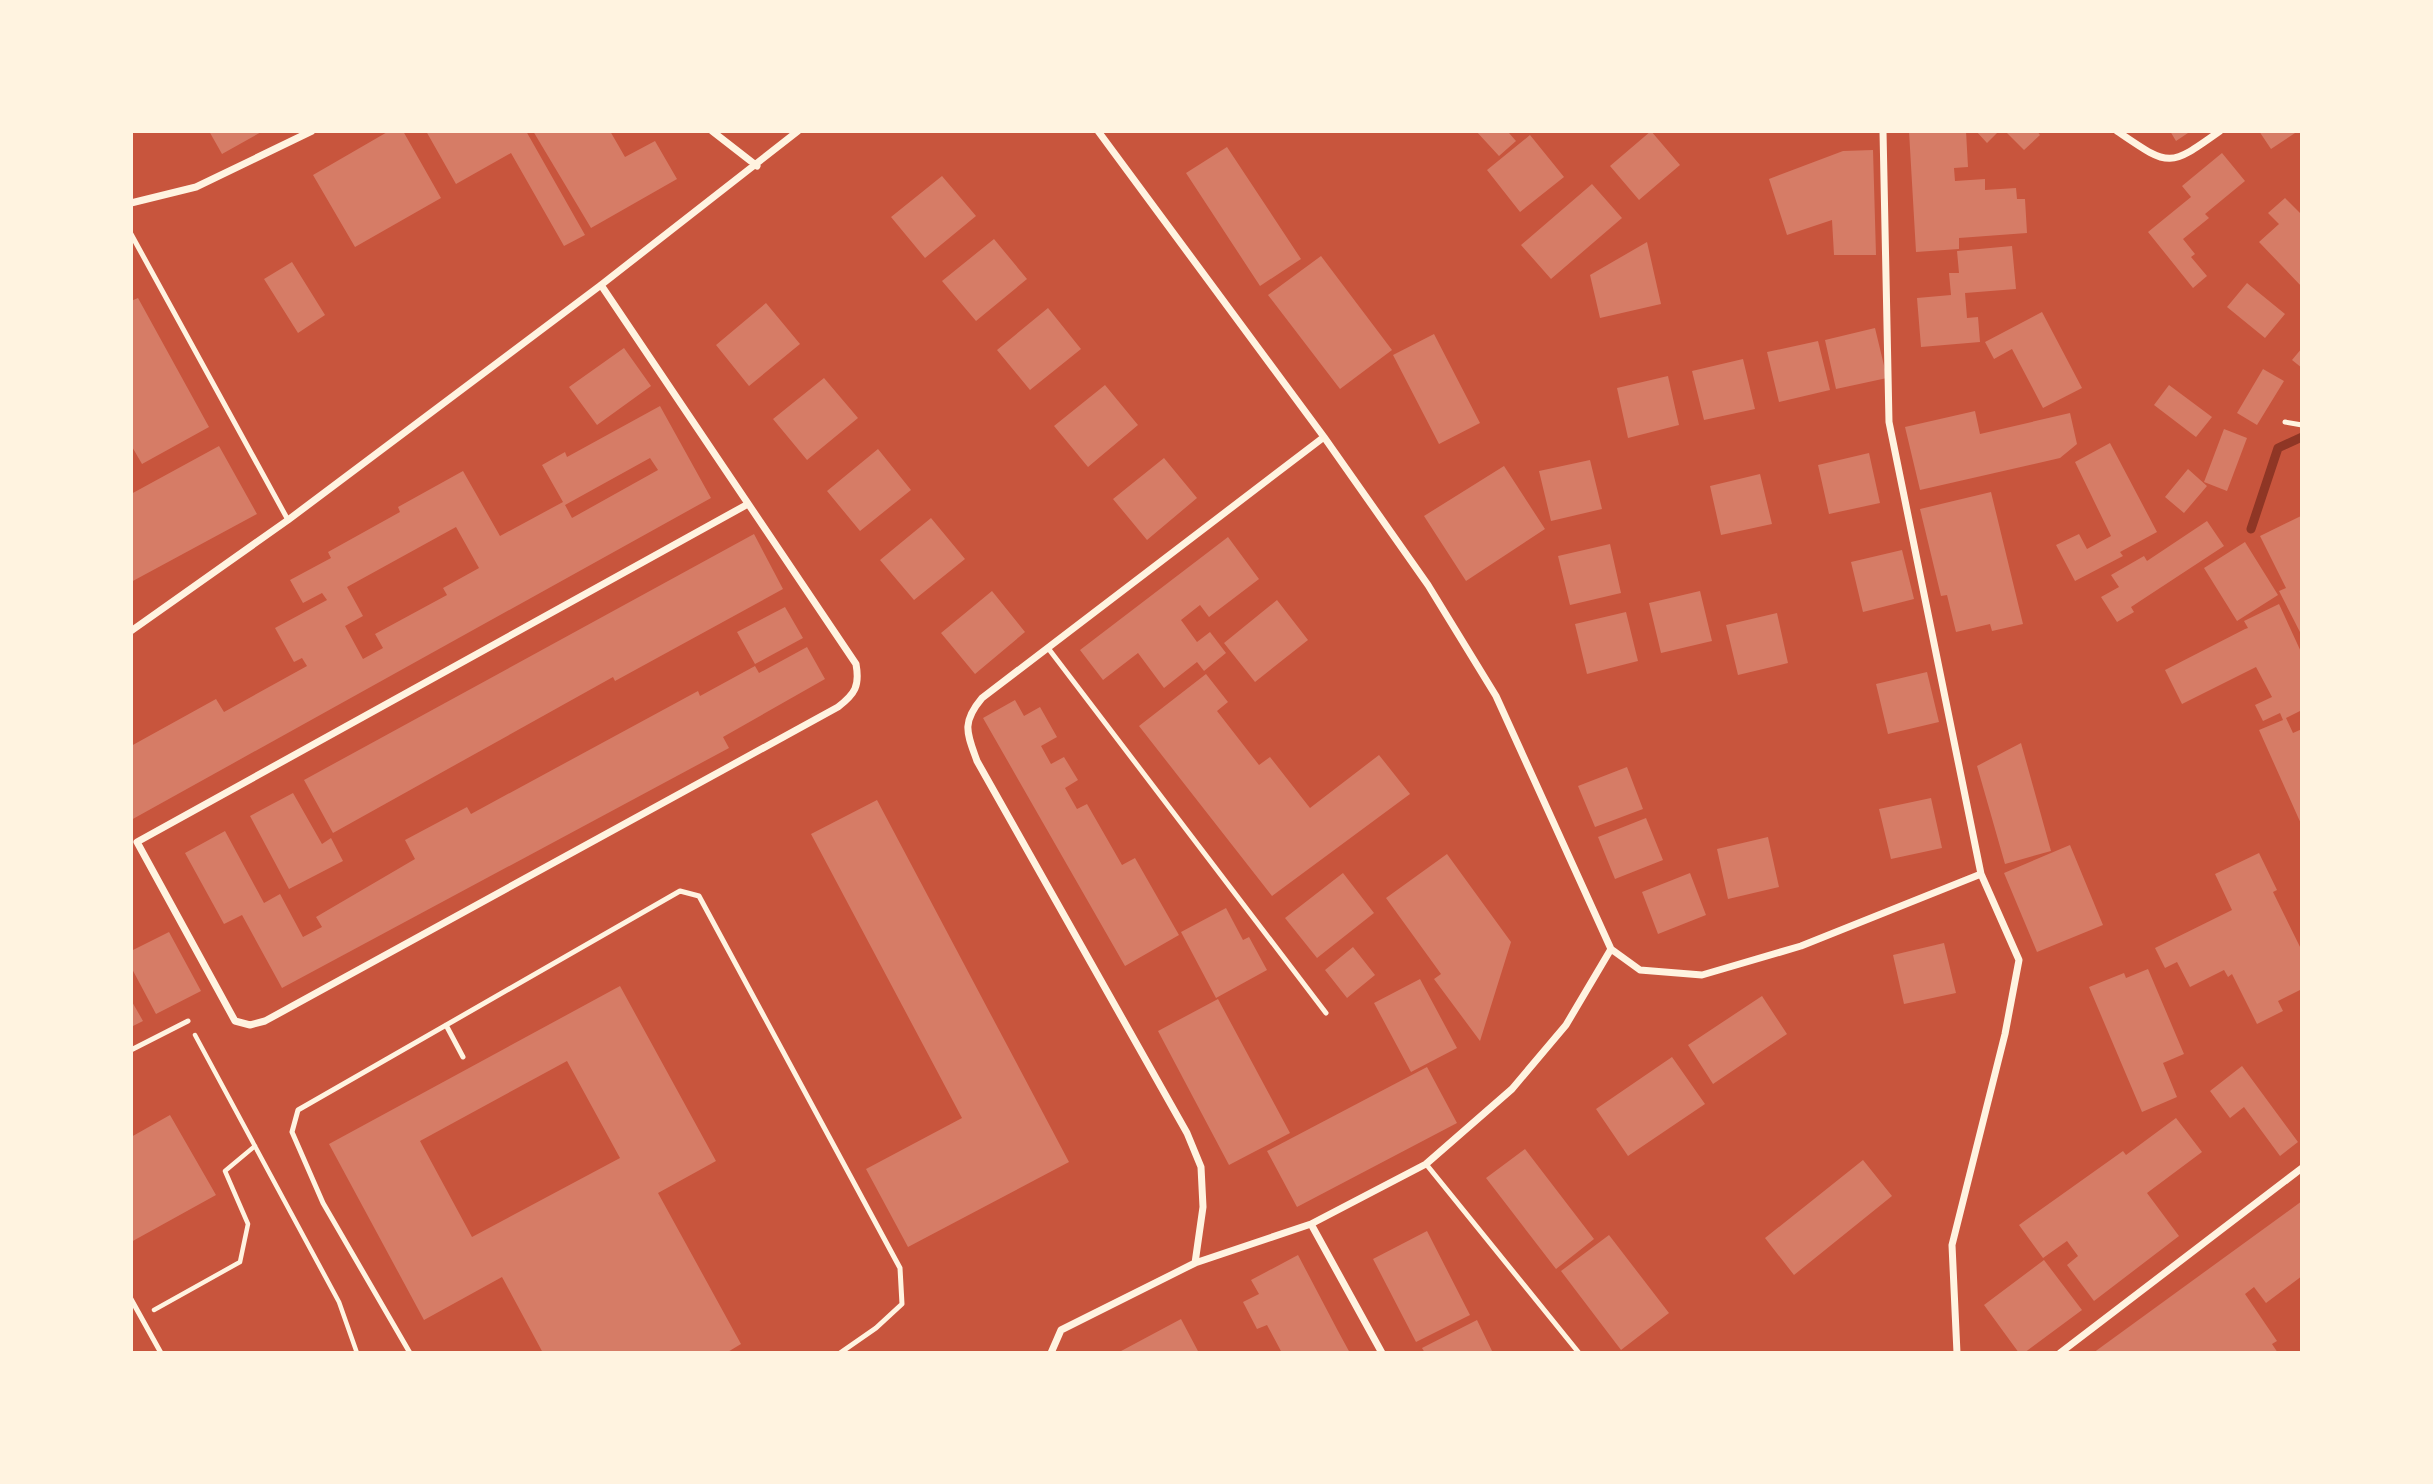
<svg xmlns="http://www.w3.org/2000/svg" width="2433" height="1484" font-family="Lato,sans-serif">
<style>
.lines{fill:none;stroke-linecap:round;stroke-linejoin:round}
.stream{stroke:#8f3625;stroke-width:9}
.building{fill:#d67c66;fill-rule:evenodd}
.path{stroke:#fff3e0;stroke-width:4.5}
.service{stroke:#fff3e0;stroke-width:5}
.minor{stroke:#fff3e0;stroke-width:7}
</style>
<rect width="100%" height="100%" fill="#c8553d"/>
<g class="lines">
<path class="stream" d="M 2251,529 L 2278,448 L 2302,437"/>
</g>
<path class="building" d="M 209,131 L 263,131 L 222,154 Z
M 389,131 L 403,131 L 441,198 L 355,247 L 313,175 Z
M 426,131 L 526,131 L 585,235 L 564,246 L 511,153 L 456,184 Z
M 533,131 L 610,131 L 625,157 L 655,141 L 677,179 L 591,228 Z
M 1476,131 L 1511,131 L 1509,133 L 1516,141 L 1499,156 Z
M 1651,131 L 1680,165 L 1639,200 L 1610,166 Z
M 1909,131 L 1966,131 L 1968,167 L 1954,168 L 1955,181 L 1985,179 L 1985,190 L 2016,188 L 2017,199 L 2025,199 L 2027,233 L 1959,238 L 1959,249 L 1916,252 Z
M 1976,131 L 1999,131 L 1987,143 Z
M 2005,131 L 2037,131 L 2040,135 L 2024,150 Z
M 2170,131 L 2191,131 L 2176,141 Z
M 2259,131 L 2298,131 L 2271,149 Z
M 1530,135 L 1564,177 L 1520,212 L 1487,170 Z
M 1227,147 L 1301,259 L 1260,286 L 1186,173 Z
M 1873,150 L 1876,255 L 1834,255 L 1832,220 L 1787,235 L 1769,179 L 1843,151 Z
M 2222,153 L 2245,181 L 2205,214 L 2209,218 L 2183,239 L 2195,254 L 2191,257 L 2207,276 L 2193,288 L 2148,232 L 2191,197 L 2182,186 Z
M 942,176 L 976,216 L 925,258 L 891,217 Z
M 1592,184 L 1622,218 L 1551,279 L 1521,245 Z
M 2285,198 L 2302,215 L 2302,287 L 2259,242 L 2279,224 L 2268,213 Z
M 994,239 L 1027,279 L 976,321 L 942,281 Z
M 1647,242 L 1661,304 L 1600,318 L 1590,275 Z
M 2012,246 L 2016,289 L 1965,293 L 1967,318 L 1978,317 L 1980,342 L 1921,347 L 1917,298 L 1951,295 L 1949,273 L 1959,273 L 1957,251 Z
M 1321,256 L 1392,350 L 1340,389 L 1268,295 Z
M 292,262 L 325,315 L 298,333 L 264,279 Z
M 2247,283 L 2285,314 L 2265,338 L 2227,307 Z
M 138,298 L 209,427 L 142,464 L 131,445 L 131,301 Z
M 766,303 L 800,344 L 749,386 L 716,345 Z
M 1048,308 L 1081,349 L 1030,390 L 997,350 Z
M 2042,312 L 2082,388 L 2043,408 L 2012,349 L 1994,359 L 1985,342 Z
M 1875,328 L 1887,378 L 1836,389 L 1825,340 Z
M 1434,334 L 1480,423 L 1439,444 L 1393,355 Z
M 1818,341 L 1830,390 L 1779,402 L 1767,352 Z
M 624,348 L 651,386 L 597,425 L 569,387 Z
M 2302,348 L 2302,368 L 2292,360 Z
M 1743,359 L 1755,409 L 1704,420 L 1692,371 Z
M 2263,369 L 2284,381 L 2257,425 L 2237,413 Z
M 1668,376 L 1679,425 L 1628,438 L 1617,388 Z
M 824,378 L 858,418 L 807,460 L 773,419 Z
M 1105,385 L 1138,425 L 1088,467 L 1054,426 Z
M 2169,385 L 2212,417 L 2196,437 L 2154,405 Z
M 660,406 L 711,498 L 131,820 L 131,746 L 216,699 L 224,712 L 307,666 L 302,658 L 294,662 L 275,628 L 327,600 L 322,593 L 303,603 L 290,580 L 331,558 L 328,552 L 400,512 L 398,507 L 463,471 L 500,536 L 563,502 L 542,465 L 565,452 L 567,457 ZM 650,458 L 658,470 L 572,518 L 565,505 ZM 456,527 L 479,568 L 443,588 L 447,595 L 375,634 L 383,648 L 363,659 L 345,626 L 363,616 L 347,587 Z
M 1975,411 L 1980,434 L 2070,413 L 2077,444 L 2060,458 L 1920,490 L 1905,427 Z
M 2224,429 L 2247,438 L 2227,491 L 2204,482 Z
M 2110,443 L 2157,532 L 2120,552 L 2123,556 L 2075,581 L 2056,545 L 2079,534 L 2087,549 L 2111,536 L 2075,462 Z
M 219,446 L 257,514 L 131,582 L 131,494 Z
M 878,449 L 911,490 L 860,531 L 827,491 Z
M 1869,453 L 1880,503 L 1829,514 L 1818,465 Z
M 1164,458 L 1197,498 L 1147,540 L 1113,499 Z
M 1590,460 L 1602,509 L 1551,521 L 1539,471 Z
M 1504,466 L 1545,529 L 1466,581 L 1424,516 Z
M 2188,469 L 2207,486 L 2184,513 L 2165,497 Z
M 1760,474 L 1772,524 L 1721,535 L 1710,486 Z
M 1991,492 L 2023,624 L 1992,631 L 1990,624 L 1956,632 L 1947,595 L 1941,596 L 1920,509 Z
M 2301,516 L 2302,518 L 2302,636 L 2279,591 L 2286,588 L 2260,536 Z
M 931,518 L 965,559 L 914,600 L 880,560 Z
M 2207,521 L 2224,546 L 2131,607 L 2134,612 L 2117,622 L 2101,597 L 2119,587 L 2111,575 L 2144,556 L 2147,561 Z
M 754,534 L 783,589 L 615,681 L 613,677 L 333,833 L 304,780 Z
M 1228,537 L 1259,579 L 1209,617 L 1200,605 L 1181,620 L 1197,642 L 1210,632 L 1226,653 L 1204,671 L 1197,662 L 1164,688 L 1138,653 L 1103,680 L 1080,650 Z
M 2245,542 L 2278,595 L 2237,621 L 2204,568 Z
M 1610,544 L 1621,593 L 1570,605 L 1558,556 Z
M 1902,550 L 1914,599 L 1863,612 L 1851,562 Z
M 992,591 L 1025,632 L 975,674 L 941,633 Z
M 1700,591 L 1712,641 L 1661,653 L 1649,603 Z
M 1277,600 L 1308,640 L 1255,682 L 1224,643 Z
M 2279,604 L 2302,654 L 2302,710 L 2286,718 L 2293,733 L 2302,729 L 2302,826 L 2259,730 L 2283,720 L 2280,713 L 2263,721 L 2255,705 L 2272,697 L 2256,667 L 2182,704 L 2165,670 L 2245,629 L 2248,628 L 2244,621 Z
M 785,607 L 803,638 L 755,664 L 737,632 Z
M 1626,612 L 1638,661 L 1587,674 L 1575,624 Z
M 1777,613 L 1788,663 L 1738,675 L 1726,625 Z
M 807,647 L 825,679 L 723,737 L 729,748 L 282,988 L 242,915 L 224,924 L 185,853 L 225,831 L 264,903 L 280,894 L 303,937 L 322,927 L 316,917 L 415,859 L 405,840 L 467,807 L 471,814 L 698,691 L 700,696 L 755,666 L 759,673 Z
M 1927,672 L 1939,722 L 1888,734 L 1876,684 Z
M 1206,674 L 1228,702 L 1217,711 L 1259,765 L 1270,757 L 1310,808 L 1379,755 L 1410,794 L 1272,896 L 1139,726 Z
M 1015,700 L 1024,716 L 1040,707 L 1057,737 L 1041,746 L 1051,764 L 1064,757 L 1078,780 L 1065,788 L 1077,809 L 1087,804 L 1122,865 L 1135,858 L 1179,935 L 1125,966 L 983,718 Z
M 2021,743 L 2051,851 L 2005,864 L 1977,766 Z
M 1627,767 L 1643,809 L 1595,827 L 1578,786 Z
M 293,793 L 322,844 L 331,838 L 343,861 L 289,889 L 250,816 Z
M 1931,798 L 1942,848 L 1891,859 L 1879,809 Z
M 877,800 L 1069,1162 L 908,1247 L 866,1169 L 962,1118 L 811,834 Z
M 1646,818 L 1663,860 L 1615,879 L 1598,837 Z
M 1768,837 L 1779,887 L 1728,899 L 1717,849 Z
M 2070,845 L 2103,925 L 2037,952 L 2004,873 Z
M 2259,853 L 2277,890 L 2273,892 L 2302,951 L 2302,989 L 2278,1001 L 2283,1011 L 2257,1024 L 2232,974 L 2228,977 L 2224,970 L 2190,987 L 2177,962 L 2165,968 L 2155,948 L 2232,910 L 2215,874 Z
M 1447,854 L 1511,942 L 1480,1041 L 1434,979 L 1441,974 L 1386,898 Z
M 1343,873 L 1374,913 L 1317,958 L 1285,918 Z
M 1690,873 L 1706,915 L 1658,934 L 1642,892 Z
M 1226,908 L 1243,940 L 1249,937 L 1267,970 L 1216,998 L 1181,932 Z
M 169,932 L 201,991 L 156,1014 L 131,967 L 131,951 Z
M 1944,943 L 1956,993 L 1904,1004 L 1893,955 Z
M 1353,947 L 1375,975 L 1347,998 L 1325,970 Z
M 2148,969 L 2184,1054 L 2163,1063 L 2177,1097 L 2142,1112 L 2089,987 L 2124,973 L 2126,978 Z
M 1420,979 L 1457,1048 L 1411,1072 L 1374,1003 Z
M 620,986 L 716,1161 L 658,1193 L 741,1344 L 726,1353 L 543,1353 L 502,1277 L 424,1320 L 329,1144 ZM 567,1061 L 620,1158 L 472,1237 L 420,1141 Z
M 1762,996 L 1787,1034 L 1713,1084 L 1688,1045 Z
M 1218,999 L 1290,1133 L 1229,1165 L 1158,1031 Z
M 131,1000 L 143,1021 L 131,1027 Z
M 1672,1057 L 1705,1104 L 1628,1156 L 1596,1109 Z
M 2242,1066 L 2298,1142 L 2280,1156 L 2244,1107 L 2230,1118 L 2210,1091 Z
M 1427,1067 L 1457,1123 L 1297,1207 L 1267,1151 Z
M 170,1115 L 216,1195 L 131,1242 L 131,1137 Z
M 2176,1118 L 2202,1152 L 2147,1193 L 2179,1236 L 2094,1301 L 2067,1265 L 2078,1256 L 2067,1241 L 2043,1258 L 2019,1225 L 2123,1151 L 2126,1155 Z
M 1525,1149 L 1594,1239 L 1556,1269 L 1486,1178 Z
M 1863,1160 L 1892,1196 L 1794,1275 L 1765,1238 Z
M 2302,1201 L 2302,1276 L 2266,1303 L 2254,1287 L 2245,1294 L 2277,1341 L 2272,1344 L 2278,1353 L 2093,1353 Z
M 1427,1231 L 1470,1315 L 1416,1342 L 1373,1259 Z
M 1609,1235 L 1669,1313 L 1621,1350 L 1561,1271 Z
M 1298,1255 L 1338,1331 L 1350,1353 L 1282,1353 L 1267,1325 L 1257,1329 L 1243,1302 L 1259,1294 L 1251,1280 Z
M 2044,1260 L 2082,1310 L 2024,1353 L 2019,1353 L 1984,1305 Z
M 1181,1319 L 1199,1353 L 1117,1353 L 1123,1350 Z
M 1477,1320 L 1493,1353 L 1425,1353 L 1422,1348 Z"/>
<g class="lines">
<path class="path" d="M 195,1035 L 339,1302 L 357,1353
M 154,1310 L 240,1262 L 248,1224 L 225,1171 L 255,1146"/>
<path class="service" d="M 131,234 L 288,520
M 2285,422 L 2302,425
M 1048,648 L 1326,1013
M 446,1025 L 463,1057
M 131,1050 L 188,1021
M 1426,1164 L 1579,1353
M 131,1299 L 161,1353
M 410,1353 L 323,1203 L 292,1132 L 298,1110 L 680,891 L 699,896 L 900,1268 L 902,1304 L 876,1328 L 840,1353"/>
<path class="minor" d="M 712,131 L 757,166
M 1098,131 L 1324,437 L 1428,585 L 1496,696 L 1611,949 L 1640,970 L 1702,975 L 1801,946 L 1981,874
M 1883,131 L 1889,422 L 1981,874 L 2019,960 L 2005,1034 L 1952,1245 L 1957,1353
M 2117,131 C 2170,167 2168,168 2220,131
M 131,203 L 196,187 L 312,131
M 601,285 L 856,664 C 860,686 855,694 838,707 L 265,1021 L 250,1025 L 235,1021 L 137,842 L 748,504
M 131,631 L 288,520 L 601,285 L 798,131
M 1195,1263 L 1203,1207 L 1201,1167 L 1187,1133 L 977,761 C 967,733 961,723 982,698 L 1324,437
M 1051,1353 L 1061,1330 L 1195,1263 L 1311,1224
M 1382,1353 L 1311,1224 L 1426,1164 L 1512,1089 L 1566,1025 L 1611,949
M 2060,1353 L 2302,1168"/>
</g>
<rect width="2433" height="1484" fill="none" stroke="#fff3e0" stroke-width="266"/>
</svg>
